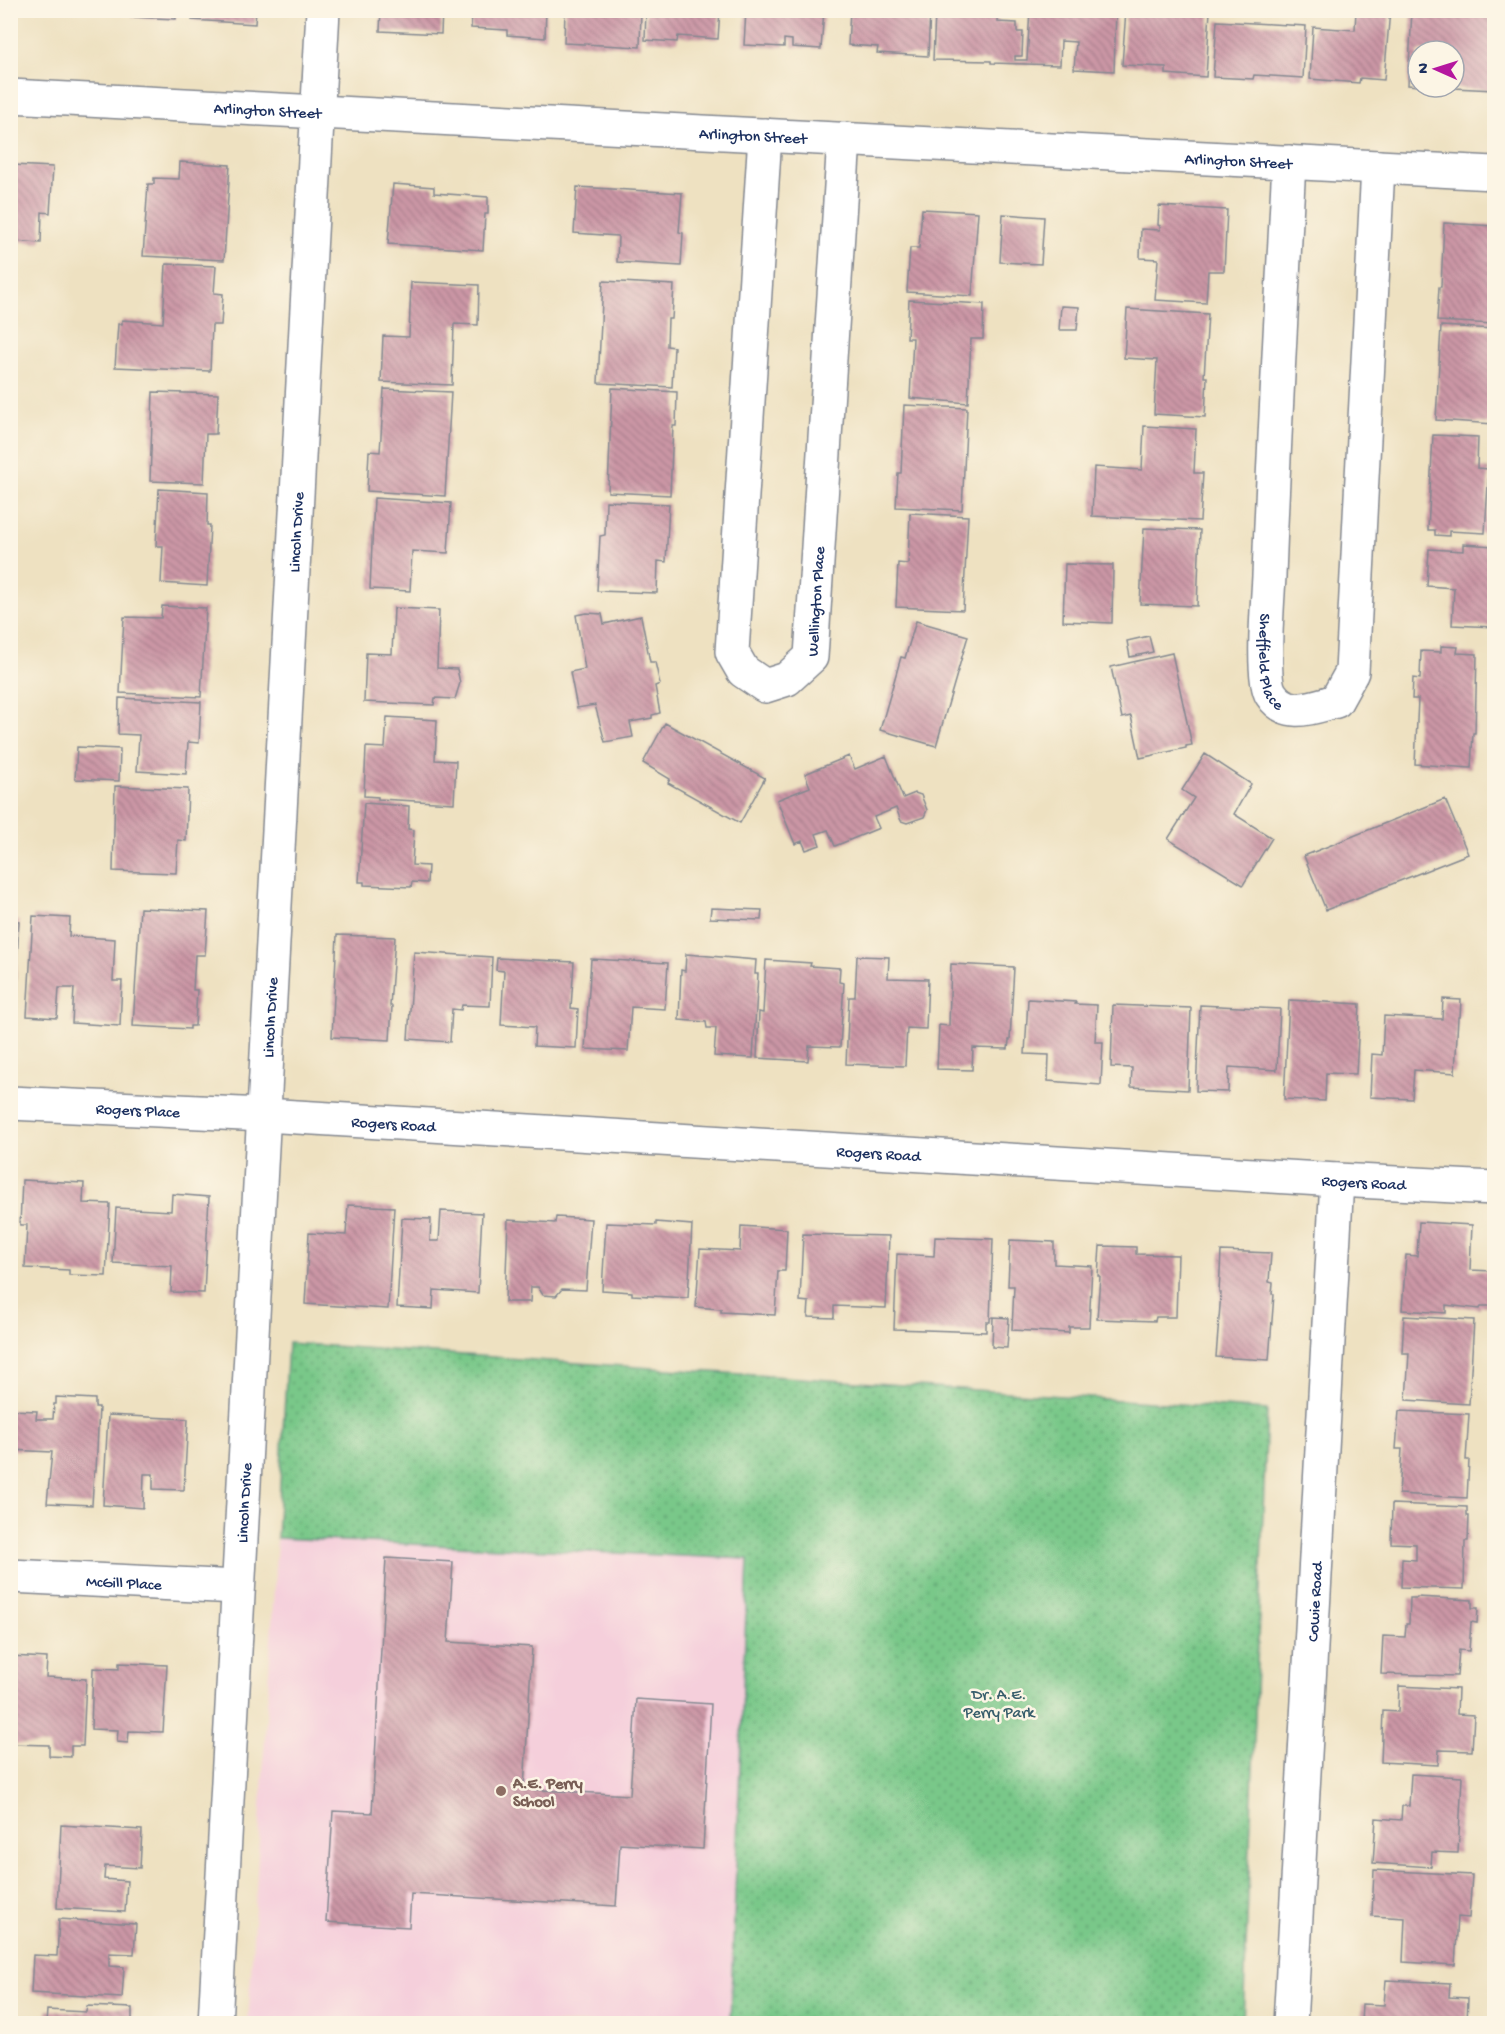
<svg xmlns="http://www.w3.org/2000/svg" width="1505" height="2034" font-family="'Gochi Hand',sans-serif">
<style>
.built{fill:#f5cfdb}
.grass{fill:url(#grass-dots);stroke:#4a7c74;stroke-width:1.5}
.building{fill:url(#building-back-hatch)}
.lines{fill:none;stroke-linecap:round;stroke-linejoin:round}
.minor-casing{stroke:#848890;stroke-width:36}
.tertiary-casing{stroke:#848890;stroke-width:36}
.minor{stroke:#fff;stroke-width:33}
.tertiary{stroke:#fff;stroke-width:33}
.education-dot{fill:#8d6e63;stroke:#fcf5e5;stroke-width:2}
.labels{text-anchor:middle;stroke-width:5;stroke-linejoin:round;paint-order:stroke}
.street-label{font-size:16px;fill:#1b2f5e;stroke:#fcf5e5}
.park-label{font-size:16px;fill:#375d6b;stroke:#fcf5e5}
.education-label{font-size:16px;font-weight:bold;fill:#785e54;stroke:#fcf5e5;text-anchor:start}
</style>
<defs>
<pattern id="grass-dots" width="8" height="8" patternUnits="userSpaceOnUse" patternTransform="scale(1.5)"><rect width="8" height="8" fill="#79c889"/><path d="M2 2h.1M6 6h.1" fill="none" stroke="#62a373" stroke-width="1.8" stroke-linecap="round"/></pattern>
<pattern id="building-back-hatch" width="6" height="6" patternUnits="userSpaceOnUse" patternTransform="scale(1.5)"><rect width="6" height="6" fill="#cc97a6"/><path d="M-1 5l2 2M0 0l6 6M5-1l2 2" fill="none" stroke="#a57c8a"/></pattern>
</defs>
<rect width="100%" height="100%" fill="#fcf5e5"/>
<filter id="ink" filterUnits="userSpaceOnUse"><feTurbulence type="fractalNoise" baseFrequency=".0167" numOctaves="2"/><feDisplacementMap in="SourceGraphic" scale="12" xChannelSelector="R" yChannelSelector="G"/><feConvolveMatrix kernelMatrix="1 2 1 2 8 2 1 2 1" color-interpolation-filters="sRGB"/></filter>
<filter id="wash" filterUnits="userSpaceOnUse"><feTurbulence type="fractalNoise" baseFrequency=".008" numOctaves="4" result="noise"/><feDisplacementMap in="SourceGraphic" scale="24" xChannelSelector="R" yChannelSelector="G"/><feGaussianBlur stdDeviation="1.35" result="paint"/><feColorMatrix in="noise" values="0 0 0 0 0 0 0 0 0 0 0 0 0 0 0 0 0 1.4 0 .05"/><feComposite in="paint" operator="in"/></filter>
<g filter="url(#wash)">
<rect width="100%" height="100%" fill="#eee1c1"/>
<path class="built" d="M 277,1538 L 748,1558 L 730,2023 L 248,2024 Z"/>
<path class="grass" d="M 288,1343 L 1267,1410 L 1243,2023 L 730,2023 L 748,1559 L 277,1538 Z"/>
<g id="blocks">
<path class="building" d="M 132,10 L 176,10 L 176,19 L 132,17 Z
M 192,10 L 256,10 L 255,24 L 192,20 Z
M 381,10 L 442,10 L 441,34 L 380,31 Z
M 472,10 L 546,10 L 545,38 L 507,35 L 507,30 L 471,28 Z
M 565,10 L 641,10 L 640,47 L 564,43 Z
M 646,10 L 720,10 L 718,39 L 678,36 L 677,42 L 645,40 Z
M 746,10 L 824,10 L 821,49 L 792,47 L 792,40 L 784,39 L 784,47 L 744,45 Z
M 850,10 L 930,10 L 928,56 L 877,53 L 878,47 L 848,45 Z
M 1030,10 L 1116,10 L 1114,71 L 1074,69 L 1076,42 L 1061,41 L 1060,65 L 991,63 L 991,61 L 933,60 L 935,13 L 998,16 L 998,22 L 1017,23 L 1017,32 L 1023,32 L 1022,56 L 1015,56 L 1015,60 L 1027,60 Z
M 1126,10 L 1210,11 L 1206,77 L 1166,74 L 1166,67 L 1122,65 Z
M 1356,10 L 1390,10 L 1384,80 L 1360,78 L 1359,83 L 1310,79 L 1313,27 L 1355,30 Z
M 1412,10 L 1494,13 L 1494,90 L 1454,88 L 1454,51 L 1418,51 L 1418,86 L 1408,85 Z
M 1217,21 L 1306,26 L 1303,78 L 1254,75 L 1253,79 L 1213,77 Z
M 180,162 L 230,165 L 224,260 L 143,256 L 148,184 L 154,184 L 154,178 L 179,179 Z
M 12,165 L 53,167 L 50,213 L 42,212 L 41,243 L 13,241 L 14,230 L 10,230 L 10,170 Z
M 393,184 L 434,187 L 434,193 L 488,197 L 488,214 L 485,214 L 483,250 L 388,244 Z
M 577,187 L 682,193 L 679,232 L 683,233 L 681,266 L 617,262 L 618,236 L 574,233 Z
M 1159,206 L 1227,210 L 1224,271 L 1208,271 L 1206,303 L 1155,300 L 1158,259 L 1140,258 L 1141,229 L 1160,230 L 1160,226 L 1158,225 Z
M 922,209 L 978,212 L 972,296 L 907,292 L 910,248 L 919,248 Z
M 1003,214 L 1044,217 L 1041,264 L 1000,262 Z
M 1444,223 L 1494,226 L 1494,324 L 1437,321 L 1439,287 L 1441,287 Z
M 166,264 L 216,266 L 214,293 L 223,294 L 221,325 L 212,325 L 210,371 L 115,367 L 118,324 L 122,324 L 122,320 L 163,323 Z
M 603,281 L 674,285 L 672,319 L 668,319 L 667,346 L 674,347 L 672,387 L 598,383 Z
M 411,282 L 479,285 L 478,325 L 454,324 L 452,385 L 381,382 L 383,336 L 409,337 Z
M 909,300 L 984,304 L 983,339 L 971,339 L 968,403 L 910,398 L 913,338 L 907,338 Z
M 1061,306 L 1079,307 L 1077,330 L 1059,330 Z
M 1127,309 L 1208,314 L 1204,377 L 1207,377 L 1205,417 L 1154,414 L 1157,360 L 1124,358 Z
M 1441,326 L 1494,329 L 1494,424 L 1436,420 Z
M 612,388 L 677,392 L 676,426 L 673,426 L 670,495 L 608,492 Z
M 384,389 L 451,392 L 445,496 L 367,491 L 369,451 L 380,452 Z
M 153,392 L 218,394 L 216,434 L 206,434 L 204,483 L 150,481 Z
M 904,405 L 967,408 L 962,510 L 896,507 L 898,473 L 901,473 Z
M 1144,426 L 1196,429 L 1194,473 L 1203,473 L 1200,521 L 1092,516 L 1094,467 L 1142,470 Z
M 1433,435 L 1478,437 L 1477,468 L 1489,469 L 1485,533 L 1449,531 L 1449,536 L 1435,535 L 1435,530 L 1428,530 Z
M 159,489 L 208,492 L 207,525 L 210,525 L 207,586 L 161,583 L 163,546 L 156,546 Z
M 374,498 L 451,503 L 448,553 L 412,551 L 410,591 L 370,589 Z
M 606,501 L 669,504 L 666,562 L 658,561 L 657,593 L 597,591 L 600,536 L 605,535 Z
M 910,513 L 968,516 L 963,610 L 896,607 L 898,563 L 908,564 Z
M 1144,528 L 1200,530 L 1197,606 L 1140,604 Z
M 1463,544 L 1494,546 L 1494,627 L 1452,625 L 1454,588 L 1427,586 L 1429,549 L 1463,551 Z
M 1065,564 L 1113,565 L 1112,623 L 1063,621 Z
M 162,606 L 206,608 L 201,697 L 120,693 L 124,617 L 161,618 Z
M 394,608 L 439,610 L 437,668 L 457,669 L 460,683 L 455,699 L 435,698 L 434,705 L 364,702 L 366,653 L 392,654 Z
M 587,613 L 602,614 L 604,624 L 641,616 L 650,662 L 655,662 L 660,684 L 655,686 L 660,713 L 652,715 L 652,718 L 630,722 L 633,737 L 605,742 L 595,705 L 577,708 L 570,672 L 585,669 L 576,615 Z
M 916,621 L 968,636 L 936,746 L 880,730 L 901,657 L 905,658 Z
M 1149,636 L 1153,652 L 1130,657 L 1127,641 Z
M 1441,646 L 1458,647 L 1457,653 L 1477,654 L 1475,733 L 1473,733 L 1471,768 L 1415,764 L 1418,699 L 1412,699 L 1413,678 L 1420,679 L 1421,651 L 1441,652 Z
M 1172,653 L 1192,745 L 1186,746 L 1186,748 L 1140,758 L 1131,716 L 1122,718 L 1111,667 Z
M 119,698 L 201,702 L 199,743 L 188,742 L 186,774 L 137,771 L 139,735 L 118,734 Z
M 387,717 L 437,720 L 435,760 L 456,761 L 454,803 L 378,799 L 378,797 L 364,796 L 366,747 L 385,748 Z
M 665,723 L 765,778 L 740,823 L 668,783 L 670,779 L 643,763 Z
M 77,747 L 120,749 L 119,781 L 75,779 Z
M 1205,754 L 1251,784 L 1234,814 L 1272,838 L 1243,885 L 1168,839 L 1194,798 L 1182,790 Z
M 849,756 L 855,769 L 886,756 L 903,798 L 915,793 L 921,795 L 927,810 L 924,817 L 907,823 L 901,821 L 896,808 L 874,817 L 879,828 L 835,846 L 828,830 L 816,834 L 820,845 L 806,850 L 802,841 L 795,844 L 777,800 L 810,787 L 805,774 Z
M 115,786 L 188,789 L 186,841 L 178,840 L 176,873 L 113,871 Z
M 1445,799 L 1468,854 L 1326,910 L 1304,856 Z
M 364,803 L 409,806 L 408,829 L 414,830 L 412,865 L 428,866 L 427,883 L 412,882 L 411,887 L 364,885 L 364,882 L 359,882 Z
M 140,908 L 208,911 L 205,955 L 195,955 L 193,990 L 197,990 L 195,1026 L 190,1026 L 190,1029 L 133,1026 Z
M 711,908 L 762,910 L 761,920 L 710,918 Z
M 33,916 L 70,918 L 69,936 L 115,939 L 113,981 L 122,981 L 120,1026 L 72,1023 L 74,988 L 59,988 L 57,1018 L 27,1016 Z
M 10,920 L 19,921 L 14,1016 L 10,1016 Z
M 337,935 L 395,937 L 390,1006 L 392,1006 L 390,1040 L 332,1037 Z
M 414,952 L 492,957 L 490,1006 L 462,1005 L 461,1010 L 452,1009 L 450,1042 L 408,1039 Z
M 686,954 L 756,960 L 755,974 L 758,974 L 753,1058 L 714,1056 L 716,1028 L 707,1028 L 706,1022 L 679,1020 L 681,970 L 685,971 Z
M 857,956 L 889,957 L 888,978 L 928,979 L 926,1029 L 907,1028 L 905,1066 L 846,1064 L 849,997 L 855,997 Z
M 497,958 L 574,962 L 571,1008 L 578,1009 L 576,1048 L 534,1046 L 535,1027 L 501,1025 L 504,971 L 496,970 Z
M 591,959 L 668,963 L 665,1009 L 631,1007 L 628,1051 L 585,1049 Z
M 766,960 L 811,963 L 810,966 L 840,968 L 839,982 L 844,983 L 840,1047 L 809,1046 L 808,1061 L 757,1058 L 759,1012 L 763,1013 Z
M 951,964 L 1014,967 L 1010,1040 L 1009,1040 L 1008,1049 L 973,1048 L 972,1070 L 937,1069 L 939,1025 L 949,1026 Z
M 1028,999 L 1076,1002 L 1075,1004 L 1097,1005 L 1095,1042 L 1103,1042 L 1101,1085 L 1048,1081 L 1049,1055 L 1025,1054 Z
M 1443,999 L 1461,1000 L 1460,1017 L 1458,1017 L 1455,1073 L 1414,1070 L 1412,1099 L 1370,1097 L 1372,1054 L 1382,1055 L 1384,1016 L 1442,1019 Z
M 1289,1000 L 1360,1004 L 1356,1074 L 1326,1073 L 1325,1101 L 1284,1099 Z
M 1113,1005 L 1191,1008 L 1188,1090 L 1131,1087 L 1132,1068 L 1111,1067 Z
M 1200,1005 L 1280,1009 L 1277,1070 L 1229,1067 L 1228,1092 L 1196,1091 Z
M 22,1180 L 84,1183 L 83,1203 L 110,1204 L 106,1276 L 69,1275 L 69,1270 L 25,1268 L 27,1225 L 20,1225 Z
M 172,1194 L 209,1197 L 204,1293 L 171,1292 L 172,1266 L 113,1263 L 116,1208 L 171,1211 Z
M 348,1205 L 394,1207 L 388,1309 L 305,1304 L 309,1233 L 346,1235 Z
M 441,1211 L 482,1213 L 478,1293 L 434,1290 L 433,1309 L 397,1307 L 402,1218 L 431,1219 L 430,1241 L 439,1241 Z
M 556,1217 L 591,1219 L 586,1290 L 562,1289 L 556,1296 L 543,1295 L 538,1287 L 531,1287 L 530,1302 L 505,1302 L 508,1220 L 555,1223 Z
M 656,1222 L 692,1225 L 688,1298 L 632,1295 L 632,1292 L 602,1290 L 606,1223 L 656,1225 Z
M 1419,1222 L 1472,1225 L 1470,1270 L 1493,1271 L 1492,1306 L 1481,1306 L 1480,1309 L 1446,1305 L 1446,1313 L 1402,1310 L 1406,1255 L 1417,1256 Z
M 741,1226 L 787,1229 L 785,1271 L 778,1271 L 775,1315 L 721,1312 L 721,1309 L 696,1307 L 700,1249 L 740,1251 Z
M 803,1234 L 889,1236 L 886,1308 L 834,1306 L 834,1318 L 808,1317 L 809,1302 L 800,1301 Z
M 935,1237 L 993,1239 L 990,1322 L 986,1322 L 986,1332 L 894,1329 L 897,1254 L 934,1256 Z
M 1010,1240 L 1054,1242 L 1054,1264 L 1092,1266 L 1089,1327 L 1069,1327 L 1069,1333 L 1012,1330 L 1014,1286 L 1008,1286 Z
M 1100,1246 L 1136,1247 L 1136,1254 L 1178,1255 L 1176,1317 L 1156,1317 L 1155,1321 L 1097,1319 L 1100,1276 L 1098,1276 Z
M 1221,1251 L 1271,1253 L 1269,1282 L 1273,1283 L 1272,1294 L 1274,1294 L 1269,1360 L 1216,1357 L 1221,1293 L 1219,1293 Z
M 1404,1316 L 1474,1320 L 1469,1404 L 1406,1400 L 1409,1353 L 1402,1353 Z
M 993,1317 L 1009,1318 L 1007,1348 L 992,1347 Z
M 56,1397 L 95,1399 L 95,1407 L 99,1407 L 96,1471 L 94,1471 L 92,1505 L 47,1503 L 52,1452 L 10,1450 L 10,1410 L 37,1411 L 36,1419 L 53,1419 L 54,1404 L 56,1404 Z
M 1399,1411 L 1469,1414 L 1466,1460 L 1469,1460 L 1467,1498 L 1399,1494 L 1402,1449 L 1396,1449 Z
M 108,1415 L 188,1419 L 184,1490 L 153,1489 L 153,1474 L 144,1474 L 143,1508 L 103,1505 Z
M 1392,1504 L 1467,1507 L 1467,1516 L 1469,1516 L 1468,1541 L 1465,1541 L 1464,1589 L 1401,1587 L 1402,1559 L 1416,1560 L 1416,1544 L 1391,1543 Z
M 386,1558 L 453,1562 L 448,1642 L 532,1647 L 524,1789 L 630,1795 L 636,1699 L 711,1704 L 703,1849 L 620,1844 L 616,1906 L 411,1894 L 409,1927 L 326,1922 L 333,1811 L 372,1813 Z
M 1417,1597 L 1472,1600 L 1472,1608 L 1478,1608 L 1477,1623 L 1471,1622 L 1469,1651 L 1459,1650 L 1457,1676 L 1381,1674 L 1383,1636 L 1405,1637 L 1406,1624 L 1409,1624 L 1410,1598 L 1417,1598 Z
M 10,1656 L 47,1658 L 46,1677 L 86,1679 L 83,1746 L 71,1746 L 71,1757 L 49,1756 L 49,1745 L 10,1744 Z
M 119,1663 L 167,1665 L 163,1732 L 129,1731 L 128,1743 L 117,1742 L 118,1730 L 91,1729 L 93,1668 L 119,1669 Z
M 1399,1686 L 1458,1689 L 1457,1714 L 1474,1715 L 1472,1751 L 1439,1750 L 1438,1765 L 1381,1762 L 1383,1711 L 1398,1712 Z
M 1411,1774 L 1462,1777 L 1458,1853 L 1432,1852 L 1431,1867 L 1373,1863 L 1376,1818 L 1401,1820 L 1402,1806 L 1409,1806 Z
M 61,1825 L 142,1830 L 140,1868 L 105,1866 L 104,1879 L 127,1881 L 125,1912 L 57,1908 Z
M 1374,1870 L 1472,1875 L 1469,1918 L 1458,1917 L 1455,1965 L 1403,1962 L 1405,1918 L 1372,1916 Z
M 59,1919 L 136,1924 L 134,1954 L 109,1953 L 109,1966 L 124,1967 L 122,1998 L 31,1993 L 33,1955 L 57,1956 Z
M 1386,1980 L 1450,1983 L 1449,1997 L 1468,1998 L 1467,2024 L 1361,2024 L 1362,2004 L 1384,2005 Z
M 87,2006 L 132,2008 L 132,2024 L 46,2024 L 47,2010 L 86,2012 Z"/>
</g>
</g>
<g filter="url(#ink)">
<use href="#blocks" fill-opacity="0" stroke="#848890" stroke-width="1.5"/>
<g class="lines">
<defs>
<g id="minor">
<path id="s1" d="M 10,96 L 1494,173"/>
<path id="s2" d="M 765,135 L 732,652 L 743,671 L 765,686 L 787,679 L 811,657 L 844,139"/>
<path id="s3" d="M 1289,162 C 1282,300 1274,438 1269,576 C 1268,598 1261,679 1271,694 C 1287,719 1313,707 1336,701 L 1352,672 L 1378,167"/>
<path id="s4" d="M 10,1103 L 264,1115 L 1337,1180 L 1494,1188"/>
<path id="s5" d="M 10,1576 L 238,1587"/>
<path id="s6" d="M 1290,2024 L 1337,1180"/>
</g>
<g id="tertiary">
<path id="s7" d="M 215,2024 L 323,10"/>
</g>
</defs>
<use href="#minor" class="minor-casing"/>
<use href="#tertiary" class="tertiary-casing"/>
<use href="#minor" class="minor"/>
<use href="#tertiary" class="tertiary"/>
</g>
</g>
<circle class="education-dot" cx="501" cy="1791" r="6"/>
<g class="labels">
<g class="street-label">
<text dy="6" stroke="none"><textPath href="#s1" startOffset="258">Arlington Street</textPath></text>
<text dy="6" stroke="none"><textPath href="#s1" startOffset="744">Arlington Street</textPath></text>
<text dy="6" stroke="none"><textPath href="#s1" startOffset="1230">Arlington Street</textPath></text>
<text dy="6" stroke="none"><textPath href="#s7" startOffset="1494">Lincoln Drive</textPath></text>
<text dy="6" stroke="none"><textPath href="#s2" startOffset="678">Wellington Place</textPath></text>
<text dy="6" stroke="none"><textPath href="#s3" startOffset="501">Sheffield Place</textPath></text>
<text dy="6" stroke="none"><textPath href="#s7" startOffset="1008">Lincoln Drive</textPath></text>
<text dy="6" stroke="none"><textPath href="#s4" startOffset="128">Rogers Place</textPath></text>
<text dy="6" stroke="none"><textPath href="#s4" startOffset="384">Rogers Road</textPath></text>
<text dy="6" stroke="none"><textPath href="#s4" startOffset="870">Rogers Road</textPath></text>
<text dy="6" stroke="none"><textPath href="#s4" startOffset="1356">Rogers Road</textPath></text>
<text dy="6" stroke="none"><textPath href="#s7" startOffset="522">Lincoln Drive</textPath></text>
<text dy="6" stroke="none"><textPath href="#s5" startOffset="114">McGill Place</textPath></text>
<text dy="6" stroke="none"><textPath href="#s6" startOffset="423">Cowie Road</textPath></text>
</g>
<g class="park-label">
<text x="999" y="1699">Dr. A.E.<tspan x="999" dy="18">Perry Park</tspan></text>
</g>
<g class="education-label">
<text x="513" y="1788">A.E. Perry<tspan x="513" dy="18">School</tspan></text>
</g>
</g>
<rect width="1505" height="2034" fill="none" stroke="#fcf5e5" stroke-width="36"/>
<g transform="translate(1436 69) rotate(273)"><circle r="28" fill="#fcf5e5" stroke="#a2a6af" stroke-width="1.5"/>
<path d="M0-4.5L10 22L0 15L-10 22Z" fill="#b5179e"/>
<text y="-9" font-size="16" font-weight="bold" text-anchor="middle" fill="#1b2f5e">N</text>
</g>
</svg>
